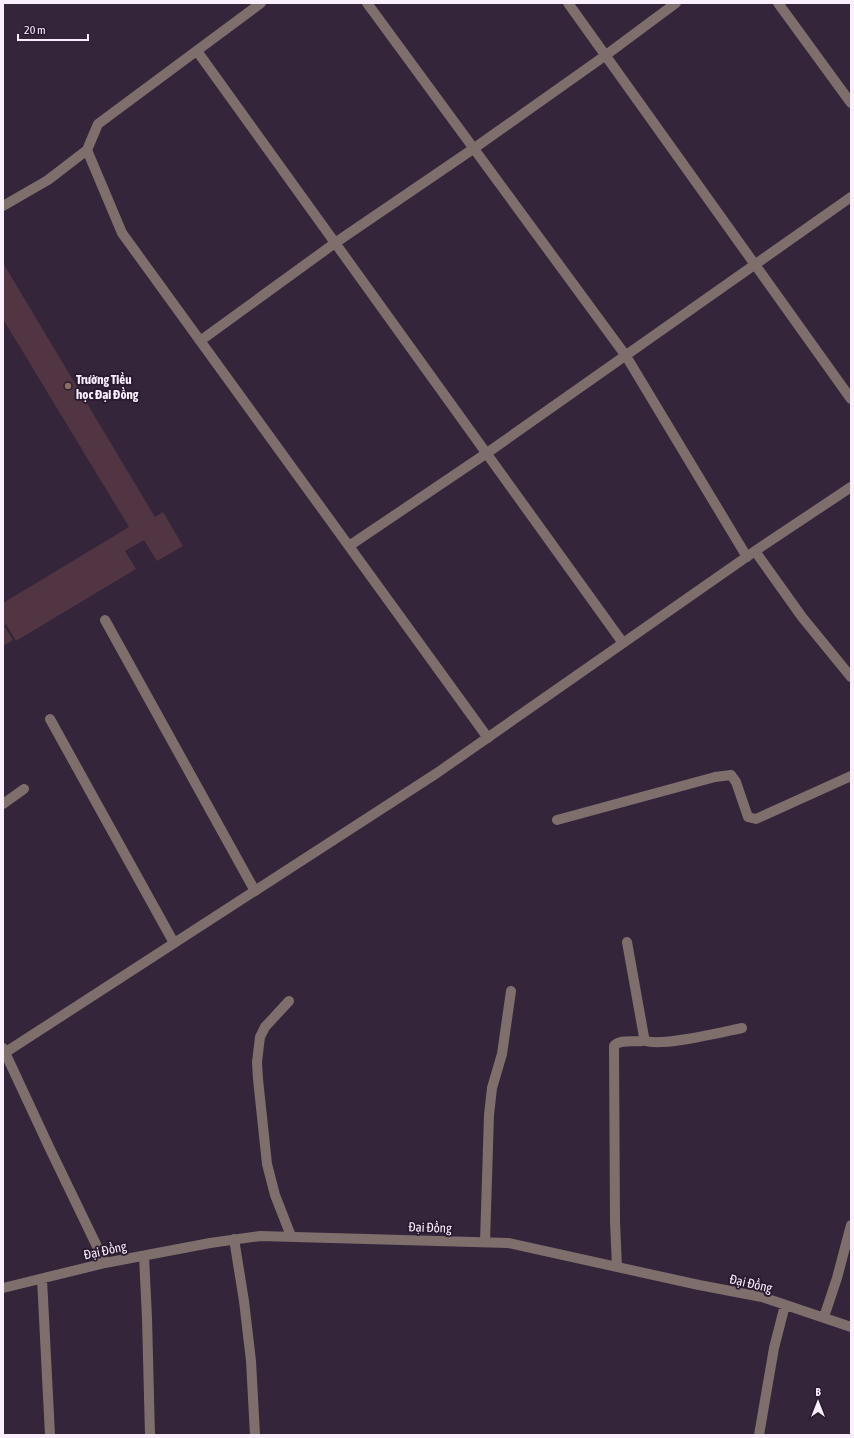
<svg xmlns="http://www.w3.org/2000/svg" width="854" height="1438" font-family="'Asap Condensed',sans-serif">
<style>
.building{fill:#513542}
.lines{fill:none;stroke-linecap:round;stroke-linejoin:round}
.lane{stroke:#7e6f6c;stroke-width:10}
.street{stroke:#7e6f6c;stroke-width:10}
.education-dot{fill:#8d6e63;stroke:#2a1b30;stroke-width:1.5}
.labels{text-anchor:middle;stroke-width:4;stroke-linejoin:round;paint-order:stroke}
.poi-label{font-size:13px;font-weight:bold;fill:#f9effd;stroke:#2a1b30;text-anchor:start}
.street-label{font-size:13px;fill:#f9effd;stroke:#2a1b30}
</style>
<rect width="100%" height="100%" fill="#34253a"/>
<path class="building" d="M 3,263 L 155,517 L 163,512 L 183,546 L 157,561 L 144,540 L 125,551 L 136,569 L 16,641 L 6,624 L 4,626 L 13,640 L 3,646 L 3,603 L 129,527 L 3,319 Z"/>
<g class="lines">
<path class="lane" d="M 367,3 L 626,356 L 747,557
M 568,3 L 851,399
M 778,3 L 851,103
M 197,51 L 623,643
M 87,150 L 122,233 L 488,738
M 3,206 L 48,180 L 87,150 L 98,124 L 261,3
M 200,341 L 335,243 L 473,149 L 606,55 L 676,3
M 349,546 L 487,453 L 851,197
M 105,620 L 255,891
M 50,719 L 174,943"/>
<path class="street" d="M 755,551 L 802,617 L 851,677
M 3,804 L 24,789
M 557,820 L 715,777 L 731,775 L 736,782 L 748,817 L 756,819 L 851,776
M 289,1001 L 265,1027 L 260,1037 L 257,1062 L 258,1079 L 267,1164 L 275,1195 L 291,1236
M 643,1040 C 659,1048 722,1032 742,1028
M 3,1048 L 50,1149 L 105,1263
M 6,1052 L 437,773 L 755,551 L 851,487
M 234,1239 L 244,1301 L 251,1361 L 255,1435
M 485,1242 L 489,1115 L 492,1088 L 502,1054 L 511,991
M 144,1256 L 147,1318 L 150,1435
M 617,1267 L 615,1222 L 614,1046 C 619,1039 633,1042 642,1041 L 644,1037 L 627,942
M 42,1279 L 50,1435
M 3,1288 L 105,1263 L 210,1243 L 260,1236 L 508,1243 L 699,1285 L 762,1297 L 851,1327
M 824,1317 L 837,1278 L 851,1225
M 759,1435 L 774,1348 L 785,1305"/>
</g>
<circle class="education-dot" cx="68" cy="386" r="4"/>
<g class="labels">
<g class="poi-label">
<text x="76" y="384">Trường Tiểu<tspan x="76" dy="15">học Đại Đồng</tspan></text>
</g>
<g class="street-label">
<text transform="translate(430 1227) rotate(2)" y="5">Đại Đồng</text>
<text transform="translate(105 1250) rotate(-12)" y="5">Đại Đồng</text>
<text transform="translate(751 1283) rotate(13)" y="5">Đại Đồng</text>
</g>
</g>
<rect width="854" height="1438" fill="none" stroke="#f9effd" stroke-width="8"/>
<g transform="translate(818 1402)" stroke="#2a1b30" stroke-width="3" paint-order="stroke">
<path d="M0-3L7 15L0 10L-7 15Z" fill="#f9effd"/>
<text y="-6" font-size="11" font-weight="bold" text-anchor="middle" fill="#f9effd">B</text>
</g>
<path d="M18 34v6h70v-6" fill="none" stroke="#f9effd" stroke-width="2"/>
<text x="24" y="34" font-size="12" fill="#f9effd" stroke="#2a1b30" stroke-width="3" paint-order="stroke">20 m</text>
</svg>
